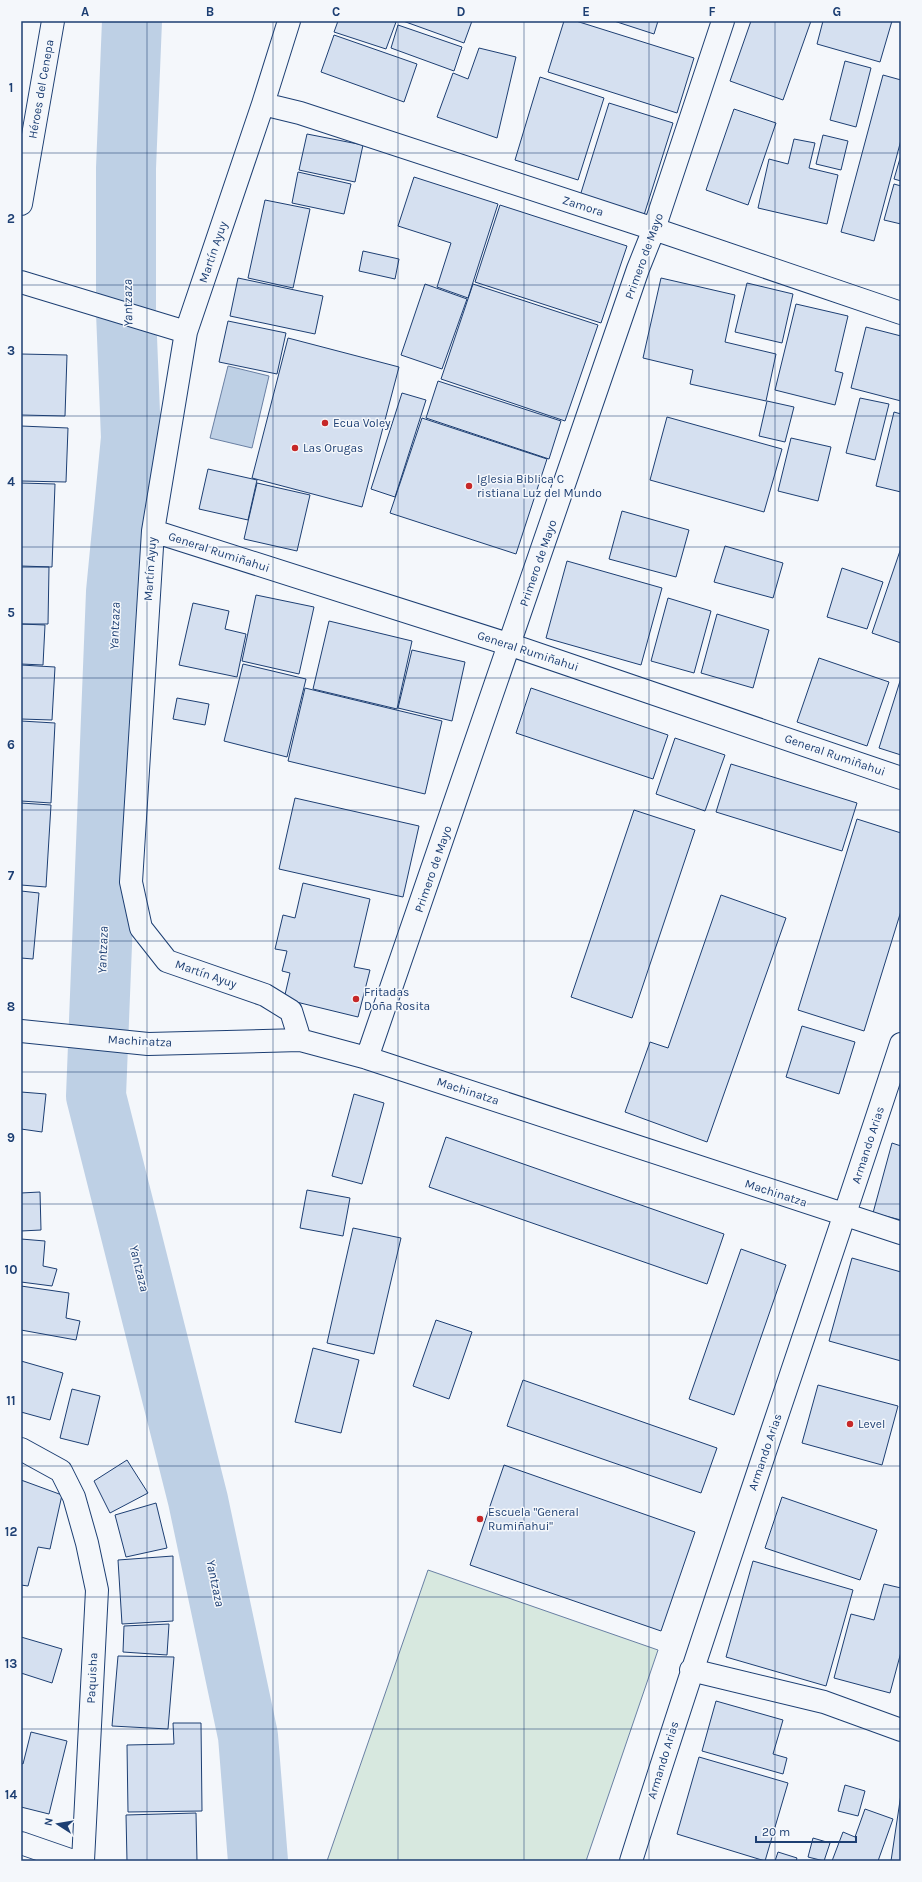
<svg xmlns="http://www.w3.org/2000/svg" width="922" height="1882" font-family="Karla,sans-serif">
<style>
.green{fill:#d7e8df;stroke:#687fa3}
.water{fill:#bed0e5;stroke:#687fa3}
.lines{fill:none;stroke-linecap:round;stroke-linejoin:round}
.river{stroke:#bed0e5;stroke-width:60}
.building{fill:#d5e0f0;stroke:#1d3f73}
.street-casing{stroke:#1d3f73;stroke-width:24}
.street{stroke:#f4f7fb;stroke-width:22}
.grid{fill:none;stroke:#1d3f73;stroke-width:1;stroke-opacity:0.55}
.poi-dot{fill:#c62828;stroke:#f4f7fb;stroke-width:1.5}
.labels{text-anchor:middle;stroke-width:3;stroke-linejoin:round;paint-order:stroke}
.street-label{font-size:12px;fill:#1d3f73;stroke:#f4f7fb}
.poi-label{font-size:12px;fill:#1d3f73;stroke:#f4f7fb;text-anchor:start}
.water-label{font-size:13px;font-style:italic;fill:#1d3f73;stroke:#f4f7fb}
.neatline{fill:none;stroke:#1d3f73;stroke-width:1.5}
.grid-label{font-size:13px;text-anchor:middle;font-weight:bold;fill:#1d3f73}
</style>
<rect width="100%" height="100%" fill="#f4f7fb"/>
<path class="green" d="M 428,1570 L 658,1650 L 586,1861 L 327,1861 Z"/>
<path class="water" d="M 228,366 L 269,376 L 252,448 L 210,438 Z"/>
<g class="lines">
<path class="river" d="M 132,21 L 126,168 L 126,312 L 131,438 L 116,592 L 96,1096 L 198,1500 L 248,1736 L 258,1861"/>
</g>
<path class="building" d="M 338,21 L 392,21 L 396,22 L 386,49 L 334,32 Z
M 403,21 L 472,21 L 464,43 Z
M 564,21 L 576,21 L 694,58 L 677,113 L 548,72 Z
M 614,21 L 658,21 L 654,34 Z
M 751,21 L 811,21 L 783,100 L 730,81 Z
M 823,21 L 892,21 L 880,62 L 817,44 Z
M 398,25 L 462,47 L 454,71 L 391,48 Z
M 334,35 L 417,64 L 404,102 L 321,72 Z
M 479,48 L 516,57 L 497,138 L 437,117 L 453,73 L 468,79 Z
M 845,61 L 871,68 L 856,127 L 830,120 Z
M 883,75 L 901,80 L 901,140 L 874,241 L 841,232 Z
M 540,77 L 604,98 L 578,180 L 515,160 Z
M 609,103 L 673,123 L 644,215 L 580,196 Z
M 734,109 L 776,123 L 748,205 L 706,190 Z
M 307,134 L 363,145 L 355,182 L 299,170 Z
M 823,135 L 848,141 L 841,170 L 816,164 Z
M 794,139 L 815,143 L 809,168 L 838,175 L 827,224 L 758,208 L 769,159 L 788,164 Z
M 901,155 L 901,181 L 894,179 Z
M 298,172 L 351,184 L 344,214 L 292,203 Z
M 414,177 L 498,204 L 468,298 L 437,287 L 451,243 L 398,226 Z
M 894,184 L 901,186 L 901,224 L 884,220 Z
M 265,200 L 310,209 L 293,288 L 248,278 Z
M 500,205 L 627,246 L 601,323 L 475,282 Z
M 363,251 L 399,259 L 395,279 L 359,271 Z
M 238,278 L 323,296 L 315,334 L 230,316 Z
M 661,278 L 735,295 L 725,342 L 776,354 L 766,401 L 690,384 L 693,370 L 643,358 Z
M 747,283 L 793,294 L 782,343 L 735,332 Z
M 425,284 L 467,299 L 442,369 L 401,355 Z
M 473,284 L 598,325 L 565,421 L 441,379 Z
M 796,304 L 848,316 L 835,371 L 843,373 L 835,405 L 775,390 Z
M 228,321 L 286,333 L 277,374 L 219,362 Z
M 866,327 L 901,336 L 901,401 L 851,388 Z
M 288,338 L 399,367 L 362,507 L 252,478 Z
M 21,354 L 67,355 L 65,416 L 21,415 Z
M 438,381 L 561,421 L 549,459 L 426,418 Z
M 402,393 L 426,400 L 395,497 L 371,489 Z
M 860,398 L 889,404 L 875,460 L 846,453 Z
M 767,401 L 794,407 L 785,442 L 759,436 Z
M 894,412 L 901,414 L 901,492 L 876,486 Z
M 667,417 L 782,449 L 764,512 L 650,480 Z
M 422,418 L 547,459 L 516,554 L 390,513 Z
M 21,426 L 68,428 L 66,482 L 21,481 Z
M 791,438 L 831,447 L 818,501 L 778,491 Z
M 208,469 L 257,480 L 248,520 L 199,509 Z
M 21,483 L 55,484 L 52,567 L 21,566 Z
M 257,483 L 310,495 L 297,551 L 244,539 Z
M 622,511 L 689,530 L 676,577 L 609,559 Z
M 725,546 L 783,563 L 773,598 L 714,582 Z
M 901,548 L 901,643 L 872,633 Z
M 567,561 L 662,588 L 641,665 L 546,638 Z
M 21,567 L 49,567 L 48,624 L 21,624 Z
M 842,568 L 883,582 L 867,629 L 827,617 Z
M 256,595 L 314,607 L 299,674 L 242,661 Z
M 668,598 L 711,611 L 694,673 L 651,661 Z
M 193,603 L 229,611 L 225,629 L 246,634 L 237,677 L 179,665 Z
M 717,614 L 769,630 L 753,688 L 701,673 Z
M 329,621 L 412,641 L 397,709 L 313,689 Z
M 21,624 L 45,625 L 43,665 L 21,664 Z
M 412,650 L 465,662 L 452,721 L 398,708 Z
M 819,658 L 889,682 L 867,746 L 797,722 Z
M 243,664 L 306,679 L 287,757 L 224,741 Z
M 21,665 L 55,667 L 52,720 L 21,719 Z
M 901,678 L 901,755 L 879,748 Z
M 305,688 L 442,721 L 425,794 L 288,761 Z
M 531,688 L 668,735 L 653,779 L 516,733 Z
M 177,698 L 209,704 L 205,725 L 173,719 Z
M 21,721 L 55,723 L 51,803 L 21,801 Z
M 675,738 L 725,755 L 705,811 L 656,794 Z
M 731,764 L 857,803 L 842,851 L 716,812 Z
M 295,798 L 419,826 L 403,897 L 279,869 Z
M 21,803 L 51,805 L 46,887 L 21,885 Z
M 634,810 L 695,830 L 632,1018 L 571,997 Z
M 857,819 L 901,833 L 901,911 L 864,1031 L 798,1010 Z
M 303,883 L 370,899 L 354,967 L 370,970 L 358,1017 L 284,999 L 290,973 L 282,971 L 287,951 L 275,949 L 283,915 L 295,918 Z
M 21,891 L 39,893 L 33,959 L 21,958 Z
M 721,895 L 786,918 L 707,1142 L 625,1112 L 650,1042 L 668,1048 Z
M 802,1026 L 855,1042 L 839,1094 L 786,1077 Z
M 21,1092 L 46,1094 L 42,1132 L 21,1129 Z
M 354,1094 L 384,1103 L 362,1184 L 332,1176 Z
M 446,1137 L 724,1234 L 707,1284 L 429,1187 Z
M 892,1143 L 901,1146 L 901,1220 L 873,1213 Z
M 307,1190 L 350,1198 L 343,1236 L 300,1228 Z
M 40,1192 L 41,1230 L 21,1231 L 21,1193 Z
M 353,1228 L 401,1238 L 374,1354 L 327,1343 Z
M 21,1239 L 45,1241 L 43,1266 L 57,1269 L 52,1286 L 21,1282 Z
M 741,1249 L 786,1265 L 734,1415 L 689,1399 Z
M 852,1258 L 901,1272 L 901,1361 L 829,1341 Z
M 21,1286 L 69,1293 L 66,1318 L 80,1321 L 76,1340 L 21,1330 Z
M 436,1320 L 472,1332 L 449,1399 L 413,1386 Z
M 313,1348 L 359,1360 L 341,1433 L 295,1422 Z
M 21,1361 L 63,1373 L 50,1420 L 21,1412 Z
M 523,1380 L 717,1448 L 701,1493 L 507,1426 Z
M 818,1385 L 898,1406 L 882,1465 L 802,1443 Z
M 72,1389 L 100,1396 L 88,1445 L 60,1438 Z
M 127,1460 L 148,1493 L 110,1513 L 94,1481 Z
M 504,1465 L 695,1532 L 661,1631 L 470,1565 Z
M 21,1480 L 62,1495 L 50,1549 L 38,1547 L 28,1586 L 21,1585 Z
M 782,1497 L 877,1530 L 860,1580 L 765,1548 Z
M 156,1503 L 167,1548 L 126,1557 L 115,1515 Z
M 173,1556 L 173,1621 L 122,1624 L 118,1560 Z
M 753,1561 L 853,1590 L 826,1686 L 726,1657 Z
M 884,1584 L 901,1588 L 901,1652 L 890,1693 L 834,1678 L 851,1614 L 874,1620 Z
M 169,1624 L 167,1655 L 123,1652 L 124,1626 Z
M 21,1637 L 62,1649 L 52,1683 L 21,1673 Z
M 118,1656 L 174,1657 L 168,1729 L 112,1726 Z
M 716,1701 L 783,1720 L 773,1754 L 787,1758 L 783,1774 L 702,1751 Z
M 173,1723 L 201,1723 L 202,1811 L 128,1812 L 127,1745 L 174,1744 Z
M 31,1732 L 67,1741 L 49,1814 L 21,1807 L 21,1763 L 23,1764 Z
M 699,1757 L 788,1783 L 765,1861 L 677,1834 Z
M 845,1785 L 865,1791 L 858,1816 L 838,1811 Z
M 901,1794 L 901,1861 L 891,1861 Z
M 865,1809 L 893,1819 L 878,1861 L 832,1861 L 843,1832 L 855,1837 Z
M 196,1813 L 197,1861 L 127,1861 L 126,1815 Z
M 813,1838 L 830,1843 L 824,1861 L 808,1857 Z
M 778,1852 L 797,1858 L 796,1861 L 775,1861 Z"/>
<g class="lines">
<defs>
<path id="street" d="M 289,21 L 263,104 L 186,332 L 153,531 L 131,882 L 141,928 L 167,961 L 265,995 L 291,1011 L 300,1040
M 263,104 L 300,113 L 654,229 L 901,313
M 21,204 L 53,21
M 21,282 L 186,332
M 153,531 L 511,645 L 901,778
M 21,1031 L 148,1044 L 300,1040 L 367,1058 L 901,1233
M 367,1058 L 638,269 L 654,229 L 723,21
M 21,1449 L 61,1471 L 74,1497 L 87,1543 L 97,1590 L 83,1861
M 691,1670 L 824,1702 L 901,1730
M 21,1843 L 73,1861
M 631,1861 C 717,1587 812,1317 901,1044"/>
</defs>
<use href="#street" class="street-casing"/>
<use href="#street" class="street"/>
</g>
<path class="grid" d="M 147,21 L 147,1861M 273,21 L 273,1861M 398,21 L 398,1861M 524,21 L 524,1861M 649,21 L 649,1861M 775,21 L 775,1861M 21,153 L 901,153M 21,285 L 901,285M 21,416 L 901,416M 21,547 L 901,547M 21,678 L 901,678M 21,810 L 901,810M 21,941 L 901,941M 21,1072 L 901,1072M 21,1204 L 901,1204M 21,1335 L 901,1335M 21,1466 L 901,1466M 21,1597 L 901,1597M 21,1729 L 901,1729"/>
<g class="poi-dot">
<circle cx="325" cy="423" r="4"/>
<circle cx="295" cy="448" r="4"/>
<circle cx="469" cy="486" r="4"/>
<circle cx="356" cy="999" r="4"/>
<circle cx="850" cy="1424" r="4"/>
<circle cx="480" cy="1519" r="4"/>
</g>
<g class="labels">
<g class="street-label">
<text transform="translate(41 89) rotate(-80)" y="4">Héroes del Cenepa</text>
<text transform="translate(583 206) rotate(18)" y="4">Zamora</text>
<text transform="translate(213 252) rotate(-71)" y="4">Martín Ayuy</text>
<text transform="translate(644 256) rotate(-70)" y="4">Primero de Mayo</text>
<text transform="translate(219 552) rotate(18)" y="4">General Rumiñahui</text>
<text transform="translate(538 563) rotate(-71)" y="4">Primero de Mayo</text>
<text transform="translate(150 569) rotate(-86)" y="4">Martín Ayuy</text>
<text transform="translate(528 651) rotate(18)" y="4">General Rumiñahui</text>
<text transform="translate(835 755) rotate(19)" y="4">General Rumiñahui</text>
<text transform="translate(433 869) rotate(-71)" y="4">Primero de Mayo</text>
<text transform="translate(206 974) rotate(19)" y="4">Martín Ayuy</text>
<text transform="translate(140 1041) rotate(3)" y="4">Machinatza</text>
<text transform="translate(468 1091) rotate(18)" y="4">Machinatza</text>
<text transform="translate(868 1145) rotate(-72)" y="4">Armando Arias</text>
<text transform="translate(776 1193) rotate(18)" y="4">Machinatza</text>
<text transform="translate(765 1452) rotate(-71)" y="4">Armando Arias</text>
<text transform="translate(92 1678) rotate(-87)" y="4">Paquisha</text>
<text transform="translate(663 1760) rotate(-73)" y="4">Armando Arias</text>
</g>
<g class="poi-label">
<text x="333" y="427">Ecua Voley</text>
<text x="303" y="452">Las Orugas</text>
<text x="477" y="483">Iglesia Biblica C<tspan x="477" dy="14">ristiana Luz del Mundo</tspan></text>
<text x="364" y="996">Fritadas<tspan x="364" dy="14">Doña Rosita</tspan></text>
<text x="858" y="1428">Level</text>
<text x="488" y="1516">Escuela "General<tspan x="488" dy="14">Rumiñahui"</tspan></text>
</g>
<g class="water-label">
<text transform="translate(127 303) rotate(-91)" y="5">Yantzaza</text>
<text transform="translate(114 626) rotate(-88)" y="5">Yantzaza</text>
<text transform="translate(102 950) rotate(-88)" y="5">Yantzaza</text>
<text transform="translate(140 1268) rotate(76)" y="5">Yantzaza</text>
<text transform="translate(216 1583) rotate(78)" y="5">Yantzaza</text>
</g>
</g>
<rect width="922" height="1882" fill="none" stroke="#f4f7fb" stroke-width="44"/>
<g transform="translate(58 1824) rotate(282)" stroke="#f4f7fb" stroke-width="3" paint-order="stroke">
<path d="M0-3L7 15L0 10L-7 15Z" fill="#1d3f73"/>
<text y="-6" font-size="11" font-weight="bold" text-anchor="middle" fill="#1d3f73">N</text>
</g>
<path d="M756 1836v6h100v-6" fill="none" stroke="#1d3f73" stroke-width="2"/>
<text x="762" y="1836" font-size="12" fill="#1d3f73" stroke="#f4f7fb" stroke-width="3" paint-order="stroke">20 m</text>
<rect x="22" y="22" width="878" height="1838" class="neatline"/>
<g class="grid-label">
<text x="85" y="16">A</text>
<text x="210" y="16">B</text>
<text x="336" y="16">C</text>
<text x="461" y="16">D</text>
<text x="586" y="16">E</text>
<text x="712" y="16">F</text>
<text x="837" y="16">G</text>
<text x="11" y="92">1</text>
<text x="11" y="223">2</text>
<text x="11" y="355">3</text>
<text x="11" y="486">4</text>
<text x="11" y="617">5</text>
<text x="11" y="749">6</text>
<text x="11" y="880">7</text>
<text x="11" y="1011">8</text>
<text x="11" y="1142">9</text>
<text x="11" y="1274">10</text>
<text x="11" y="1405">11</text>
<text x="11" y="1536">12</text>
<text x="11" y="1668">13</text>
<text x="11" y="1799">14</text>
</g>
</svg>
